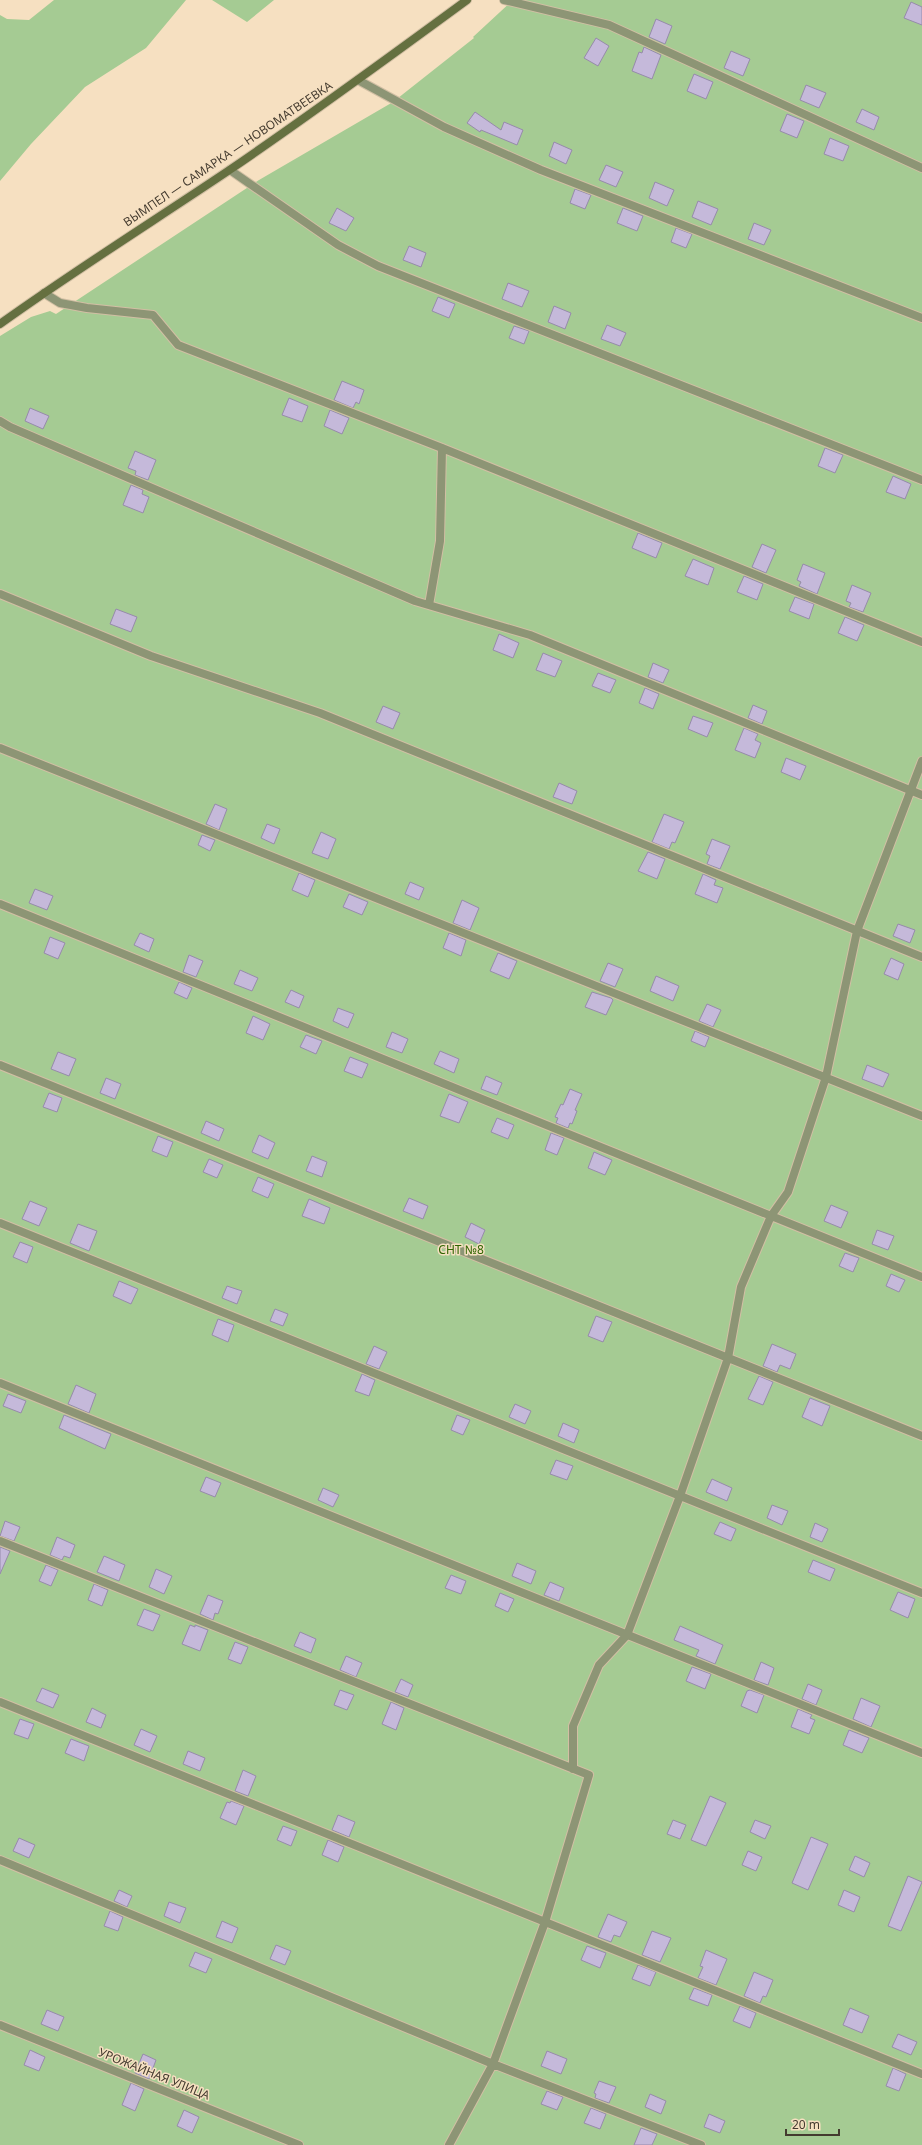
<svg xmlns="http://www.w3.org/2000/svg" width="922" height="2145" font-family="'Noto Sans',sans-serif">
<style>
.green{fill:#a5cb93}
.building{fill:#c5b9da;stroke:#968baa}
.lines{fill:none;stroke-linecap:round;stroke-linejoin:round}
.street-casing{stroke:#d2bfa4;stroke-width:10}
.secondary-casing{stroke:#d2bfa4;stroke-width:10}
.street{stroke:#8d9575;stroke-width:8}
.secondary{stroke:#657040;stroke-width:8}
.labels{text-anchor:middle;stroke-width:3;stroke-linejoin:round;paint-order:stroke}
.street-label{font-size:12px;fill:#443b2f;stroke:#f6e0c1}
.park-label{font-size:12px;fill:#2f6400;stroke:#f6e0c1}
</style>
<rect width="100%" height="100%" fill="#f6e0c1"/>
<path class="green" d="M 54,0 L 186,0 L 146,48 L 85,87 L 31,144 L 0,181 L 0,15 L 7,19 L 29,20 Z
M 212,0 L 274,0 L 247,22 Z
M 513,0 L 922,0 L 922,2145 L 0,2145 L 0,336 L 31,317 L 50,311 L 56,314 L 259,180 L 393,102 L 474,38 L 473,37 Z"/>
<path class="building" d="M 911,2 L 922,7 L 922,25 L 904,18 Z
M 656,19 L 672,26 L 665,44 L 649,37 Z
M 596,38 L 609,46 L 598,66 L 584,58 Z
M 644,47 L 661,55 L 652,79 L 632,71 L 639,52 L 642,53 Z
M 731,51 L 750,59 L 743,76 L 724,68 Z
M 694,74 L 713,82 L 706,99 L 687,91 Z
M 806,85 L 826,93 L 819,108 L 800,100 Z
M 862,109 L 879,117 L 874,130 L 856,122 Z
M 475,112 L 501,130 L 504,122 L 523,130 L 517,145 L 481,130 L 480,132 L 467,123 Z
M 787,114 L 804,121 L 797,138 L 780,131 Z
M 830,138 L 849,146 L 843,161 L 824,154 Z
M 554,142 L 572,150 L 566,164 L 549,156 Z
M 606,165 L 623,172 L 616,187 L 599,180 Z
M 655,182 L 674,190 L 667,206 L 649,198 Z
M 575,189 L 591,195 L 585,209 L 570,203 Z
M 698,201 L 718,209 L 711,225 L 692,217 Z
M 337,208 L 354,218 L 346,231 L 329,223 Z
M 623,208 L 643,216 L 637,231 L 617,223 Z
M 754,223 L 771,230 L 764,245 L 748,239 Z
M 676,228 L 692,234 L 686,248 L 671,242 Z
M 409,246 L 426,253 L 421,267 L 403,260 Z
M 508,283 L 529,291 L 522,307 L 502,299 Z
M 438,297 L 455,304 L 449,318 L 432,311 Z
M 554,306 L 571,313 L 565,329 L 548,322 Z
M 607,325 L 626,333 L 620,346 L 601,339 Z
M 514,326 L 529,331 L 524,344 L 509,338 Z
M 342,381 L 364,390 L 359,404 L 356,402 L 353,408 L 334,400 Z
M 289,398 L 308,406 L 302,422 L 282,415 Z
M 30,408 L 49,416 L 43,429 L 25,421 Z
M 330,410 L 349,418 L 342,434 L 324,426 Z
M 825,448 L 843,455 L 835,473 L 818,466 Z
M 135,451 L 156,460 L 148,480 L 135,475 L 136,471 L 128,468 Z
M 893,476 L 911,484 L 905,499 L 886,492 Z
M 131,485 L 143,490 L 142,494 L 149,497 L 143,513 L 123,505 Z
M 638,533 L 662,543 L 656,558 L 632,548 Z
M 762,544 L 776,550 L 766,573 L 752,567 Z
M 693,559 L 714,568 L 708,585 L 685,576 Z
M 803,564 L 825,573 L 817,594 L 799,586 L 801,582 L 797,580 Z
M 744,576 L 763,584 L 757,600 L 737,592 Z
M 852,585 L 871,593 L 863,612 L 849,607 L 851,603 L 846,601 Z
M 795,597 L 814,604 L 809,619 L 789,611 Z
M 116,609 L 137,617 L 131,632 L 110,624 Z
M 845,617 L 864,625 L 857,641 L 838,633 Z
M 499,634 L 519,643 L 513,658 L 493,650 Z
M 543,653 L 562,661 L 555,677 L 536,670 Z
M 653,663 L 669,670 L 663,683 L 648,677 Z
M 598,673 L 616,680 L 610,693 L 592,686 Z
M 645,688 L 659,694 L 653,709 L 639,703 Z
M 753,705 L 767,711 L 762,724 L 748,718 Z
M 383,706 L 400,713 L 393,729 L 376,722 Z
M 693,716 L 713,723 L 707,737 L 688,729 Z
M 744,728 L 758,734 L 755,740 L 761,743 L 755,758 L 735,750 Z
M 786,758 L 806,766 L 800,780 L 781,772 Z
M 559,783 L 577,791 L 572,804 L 553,797 Z
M 215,804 L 227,809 L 219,830 L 206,824 Z
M 664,814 L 684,822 L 675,843 L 672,842 L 669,849 L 652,842 Z
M 267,824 L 280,829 L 274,844 L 261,838 Z
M 321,832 L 336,839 L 328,859 L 312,853 Z
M 202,835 L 215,840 L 210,851 L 198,845 Z
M 712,839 L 730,846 L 720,869 L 707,864 L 710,856 L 706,854 Z
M 648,852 L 665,859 L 657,879 L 638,871 Z
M 299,873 L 315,880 L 308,897 L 292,890 Z
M 703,874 L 716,880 L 714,885 L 723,888 L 717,903 L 695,894 Z
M 410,882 L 424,888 L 419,900 L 405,894 Z
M 35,889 L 53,896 L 47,910 L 29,903 Z
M 349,894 L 368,902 L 362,915 L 343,907 Z
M 462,900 L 479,908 L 470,930 L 453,923 Z
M 898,924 L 915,930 L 910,943 L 893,936 Z
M 140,933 L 154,939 L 149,952 L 134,945 Z
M 449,933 L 466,940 L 461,956 L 443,948 Z
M 50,937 L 65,943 L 58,959 L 44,953 Z
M 498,953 L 517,961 L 509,979 L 490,971 Z
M 189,955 L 203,961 L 196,977 L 183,972 Z
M 891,958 L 904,964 L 898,980 L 884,974 Z
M 608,963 L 623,969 L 615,987 L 600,981 Z
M 240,970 L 258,978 L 252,991 L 234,984 Z
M 656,976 L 679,986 L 673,1001 L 650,991 Z
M 179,982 L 192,988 L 187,999 L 174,993 Z
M 291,990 L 304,996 L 299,1008 L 285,1002 Z
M 592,992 L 611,998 L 613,1000 L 606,1015 L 585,1007 Z
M 707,1004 L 721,1010 L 713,1027 L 699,1021 Z
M 338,1008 L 354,1014 L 348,1028 L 333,1021 Z
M 253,1016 L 270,1024 L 263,1040 L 246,1033 Z
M 695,1031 L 709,1037 L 705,1047 L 691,1041 Z
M 392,1032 L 408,1039 L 402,1053 L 386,1047 Z
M 306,1035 L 322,1041 L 316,1054 L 300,1047 Z
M 440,1051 L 459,1059 L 454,1073 L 434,1064 Z
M 58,1052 L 76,1059 L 69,1076 L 51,1069 Z
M 350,1057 L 368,1064 L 362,1078 L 344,1071 Z
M 867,1065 L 889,1074 L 883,1087 L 862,1079 Z
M 486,1076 L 502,1083 L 497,1095 L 481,1089 Z
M 106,1078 L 121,1084 L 115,1099 L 100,1093 Z
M 570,1089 L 582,1094 L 575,1110 L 577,1111 L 572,1124 L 570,1123 L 568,1128 L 556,1123 L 558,1118 L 555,1117 L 561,1104 L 563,1105 Z
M 49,1093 L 62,1098 L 57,1112 L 43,1107 Z
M 449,1094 L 468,1102 L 459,1123 L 440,1116 Z
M 497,1118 L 514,1125 L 508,1139 L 491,1132 Z
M 206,1121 L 224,1129 L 219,1141 L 201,1133 Z
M 551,1133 L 564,1138 L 557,1155 L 545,1150 Z
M 259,1135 L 275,1143 L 268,1159 L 252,1152 Z
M 158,1136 L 173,1142 L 167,1157 L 152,1151 Z
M 594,1152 L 612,1160 L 605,1175 L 588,1168 Z
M 312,1156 L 327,1162 L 322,1177 L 306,1171 Z
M 209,1159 L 223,1165 L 217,1178 L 203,1172 Z
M 258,1177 L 274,1184 L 268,1198 L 252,1191 Z
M 409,1198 L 428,1206 L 423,1219 L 403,1211 Z
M 309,1199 L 330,1208 L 324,1224 L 302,1216 Z
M 30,1201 L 47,1208 L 39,1226 L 22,1219 Z
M 831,1205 L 848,1212 L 841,1228 L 824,1221 Z
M 471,1223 L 485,1230 L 479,1244 L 465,1237 Z
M 78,1224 L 97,1231 L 89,1251 L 70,1243 Z
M 877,1230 L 894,1236 L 888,1250 L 872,1244 Z
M 20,1242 L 33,1247 L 27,1263 L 13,1257 Z
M 845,1253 L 859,1258 L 853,1272 L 839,1266 Z
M 891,1274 L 905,1280 L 899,1292 L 886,1286 Z
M 119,1281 L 138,1289 L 131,1304 L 113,1296 Z
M 227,1286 L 242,1291 L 237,1304 L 222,1298 Z
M 275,1309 L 288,1314 L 283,1326 L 270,1321 Z
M 596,1316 L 612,1322 L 603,1342 L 588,1336 Z
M 218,1319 L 234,1325 L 228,1342 L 212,1335 Z
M 772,1344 L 796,1354 L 790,1369 L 780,1365 L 777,1372 L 763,1366 Z
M 374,1346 L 387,1352 L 379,1369 L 366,1364 Z
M 362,1374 L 375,1380 L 369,1396 L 355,1391 Z
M 759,1376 L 773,1382 L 763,1405 L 748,1399 Z
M 76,1385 L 96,1394 L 89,1413 L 68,1404 Z
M 8,1394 L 26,1401 L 21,1413 L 3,1406 Z
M 810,1398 L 830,1406 L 822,1426 L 802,1417 Z
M 515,1404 L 531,1411 L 525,1424 L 509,1417 Z
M 64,1415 L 111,1434 L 105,1449 L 59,1428 Z
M 457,1415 L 470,1420 L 463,1435 L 451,1430 Z
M 563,1423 L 579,1430 L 574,1443 L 558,1436 Z
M 556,1460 L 573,1466 L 567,1480 L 550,1474 Z
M 206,1477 L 221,1483 L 215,1497 L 200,1491 Z
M 712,1479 L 732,1488 L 727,1501 L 706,1492 Z
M 323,1488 L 339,1495 L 333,1507 L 318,1500 Z
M 772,1505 L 788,1511 L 782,1525 L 767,1518 Z
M 5,1521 L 20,1527 L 14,1541 L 0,1536 Z
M 720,1522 L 736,1529 L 731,1541 L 714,1534 Z
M 815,1523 L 828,1529 L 822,1542 L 810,1537 Z
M 57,1537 L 75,1545 L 70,1558 L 64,1556 L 62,1560 L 50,1555 Z
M 0,1547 L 10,1551 L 0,1574 Z
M 104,1556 L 125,1565 L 119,1581 L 97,1572 Z
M 813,1560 L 835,1569 L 830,1581 L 808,1572 Z
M 517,1563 L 536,1571 L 531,1584 L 512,1576 Z
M 46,1565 L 58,1570 L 51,1586 L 39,1581 Z
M 156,1569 L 172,1576 L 164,1594 L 149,1587 Z
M 451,1575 L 466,1581 L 461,1594 L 445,1588 Z
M 550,1582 L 564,1588 L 559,1601 L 544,1595 Z
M 94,1584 L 108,1590 L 102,1606 L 88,1600 Z
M 898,1592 L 915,1599 L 908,1618 L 890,1610 Z
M 500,1593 L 514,1599 L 508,1612 L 495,1606 Z
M 208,1595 L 223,1601 L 218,1614 L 215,1613 L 213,1620 L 200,1614 Z
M 144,1609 L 160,1615 L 153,1631 L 137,1625 Z
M 190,1625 L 195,1627 L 195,1625 L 208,1630 L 200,1651 L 182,1644 Z
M 680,1626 L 723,1645 L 715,1664 L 696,1656 L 699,1650 L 674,1640 Z
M 300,1632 L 316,1639 L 311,1653 L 294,1646 Z
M 235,1642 L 248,1647 L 241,1664 L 228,1659 Z
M 346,1656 L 362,1663 L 356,1677 L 340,1670 Z
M 761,1662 L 774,1668 L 768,1685 L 754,1680 Z
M 692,1667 L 711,1674 L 705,1689 L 686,1681 Z
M 401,1679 L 413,1685 L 408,1697 L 395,1692 Z
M 808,1684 L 822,1690 L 816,1705 L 802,1699 Z
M 42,1688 L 59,1695 L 53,1708 L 36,1701 Z
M 340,1690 L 354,1695 L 347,1710 L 334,1705 Z
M 750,1690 L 764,1695 L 757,1713 L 741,1706 L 747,1691 Z
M 861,1698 L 880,1706 L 871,1727 L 853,1719 Z
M 391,1702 L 404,1708 L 396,1730 L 382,1724 Z
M 92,1708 L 106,1715 L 101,1728 L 86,1722 Z
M 798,1709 L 812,1715 L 810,1718 L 815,1720 L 809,1734 L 791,1727 Z
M 20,1719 L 34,1724 L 28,1739 L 14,1734 Z
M 141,1729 L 157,1736 L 150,1752 L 134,1745 Z
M 849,1730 L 869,1738 L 862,1753 L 843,1745 Z
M 71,1739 L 89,1746 L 84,1761 L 65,1753 Z
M 188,1751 L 205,1758 L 200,1771 L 183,1764 Z
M 243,1770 L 256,1776 L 248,1796 L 235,1791 Z
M 710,1796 L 726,1803 L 706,1846 L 691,1840 Z
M 231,1801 L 244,1806 L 236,1825 L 220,1818 L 227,1802 L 230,1803 Z
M 338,1815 L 355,1822 L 349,1837 L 332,1830 Z
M 673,1820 L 686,1825 L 680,1839 L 667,1834 Z
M 755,1820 L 771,1826 L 765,1839 L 750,1832 Z
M 283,1826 L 297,1831 L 291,1846 L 277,1840 Z
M 811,1837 L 828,1844 L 808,1890 L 792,1883 Z
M 19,1838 L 35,1845 L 29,1858 L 13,1851 Z
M 328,1840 L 344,1847 L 338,1862 L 322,1855 Z
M 748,1851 L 762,1857 L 756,1871 L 742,1865 Z
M 855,1856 L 870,1863 L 864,1877 L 849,1870 Z
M 908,1876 L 922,1882 L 901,1931 L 888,1926 Z
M 119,1890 L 132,1896 L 127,1907 L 114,1901 Z
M 844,1890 L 860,1897 L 854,1912 L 838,1905 Z
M 169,1902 L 186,1908 L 180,1923 L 164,1916 Z
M 110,1911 L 123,1917 L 118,1931 L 104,1926 Z
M 608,1914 L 627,1922 L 620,1937 L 614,1935 L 611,1942 L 598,1937 Z
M 222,1921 L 238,1928 L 232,1943 L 216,1937 Z
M 652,1931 L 671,1938 L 660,1962 L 642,1955 Z
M 276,1945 L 291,1951 L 285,1965 L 270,1959 Z
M 587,1946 L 606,1953 L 600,1968 L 581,1960 Z
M 706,1950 L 727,1959 L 716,1985 L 698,1978 L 703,1967 L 700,1966 Z
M 195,1952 L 212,1959 L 206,1973 L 189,1966 Z
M 638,1965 L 656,1972 L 650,1986 L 632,1979 Z
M 754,1972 L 773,1980 L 766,1997 L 763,1996 L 760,2003 L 744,1996 Z
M 694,1988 L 712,1995 L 708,2006 L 689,1999 Z
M 740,2006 L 756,2013 L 750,2028 L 733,2021 Z
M 850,2008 L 869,2016 L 862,2033 L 843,2025 Z
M 47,2010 L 64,2017 L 58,2031 L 41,2024 Z
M 898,2034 L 917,2042 L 911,2055 L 892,2047 Z
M 30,2050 L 45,2057 L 39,2071 L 24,2065 Z
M 547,2051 L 567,2059 L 561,2074 L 541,2066 Z
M 143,2054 L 156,2060 L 149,2079 L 135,2073 Z
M 893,2068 L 906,2074 L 899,2091 L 886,2086 Z
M 599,2081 L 616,2087 L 609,2103 L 595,2098 L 596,2094 L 594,2093 Z
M 131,2083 L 144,2089 L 135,2111 L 122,2105 Z
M 547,2091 L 563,2097 L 557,2110 L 541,2104 Z
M 650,2094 L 666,2101 L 661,2114 L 645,2107 Z
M 591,2108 L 606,2114 L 600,2129 L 584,2123 Z
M 184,2110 L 199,2117 L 192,2133 L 177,2126 Z
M 709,2114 L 725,2121 L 720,2133 L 704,2127 Z
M 641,2128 L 657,2134 L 652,2145 L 634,2145 Z"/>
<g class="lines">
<defs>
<path id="street" d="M 504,0 L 609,25 L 922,168
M 358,80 L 444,127 L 541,170 L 922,318
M 230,170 L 338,245 L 378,266 L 922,480
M 44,293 L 60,303 L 87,308 L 153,315 L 178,345 L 442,448 L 922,642
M 0,421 L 10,427 L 415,601 L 530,635 L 922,795
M 0,594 L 151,656 L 320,713 L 922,957
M 429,605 L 440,541 L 442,448
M 0,748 L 922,1116
M 0,904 L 922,1277
M 0,1065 L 922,1436
M 0,1223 L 922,1593
M 0,1383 L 922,1753
M 0,1541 L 589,1775 L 545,1922 L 493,2064 L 449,2145
M 0,1702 L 922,2074
M 573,1769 L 573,1726 L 599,1665 L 627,1635 L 680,1496 L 728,1358 L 741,1287 L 771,1216 L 788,1192 L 826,1077 L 857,931 L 922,761
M 0,1860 L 493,2064 L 701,2145
M 0,2025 L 299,2145"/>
<path id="secondary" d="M 0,324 C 74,271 152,222 228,171 C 309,116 388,58 467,0"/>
</defs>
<use href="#street" class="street-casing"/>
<use href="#secondary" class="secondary-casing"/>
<use href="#street" class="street"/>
<use href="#secondary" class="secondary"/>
</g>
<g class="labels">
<g class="street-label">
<text transform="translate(228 154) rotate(-34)" y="4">ВЫМПЕЛ — САМАРКА — НОВОМАТВЕЕВКА</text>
<text transform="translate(154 2074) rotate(22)" y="4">УРОЖАЙНАЯ УЛИЦА</text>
</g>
<g class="park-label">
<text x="461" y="1254">СНТ №8</text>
</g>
</g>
<path d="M786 2129v6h53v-6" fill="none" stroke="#443b2f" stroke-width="2"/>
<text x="792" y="2129" font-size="12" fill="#443b2f" stroke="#f6e0c1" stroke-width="3" paint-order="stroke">20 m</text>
</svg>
